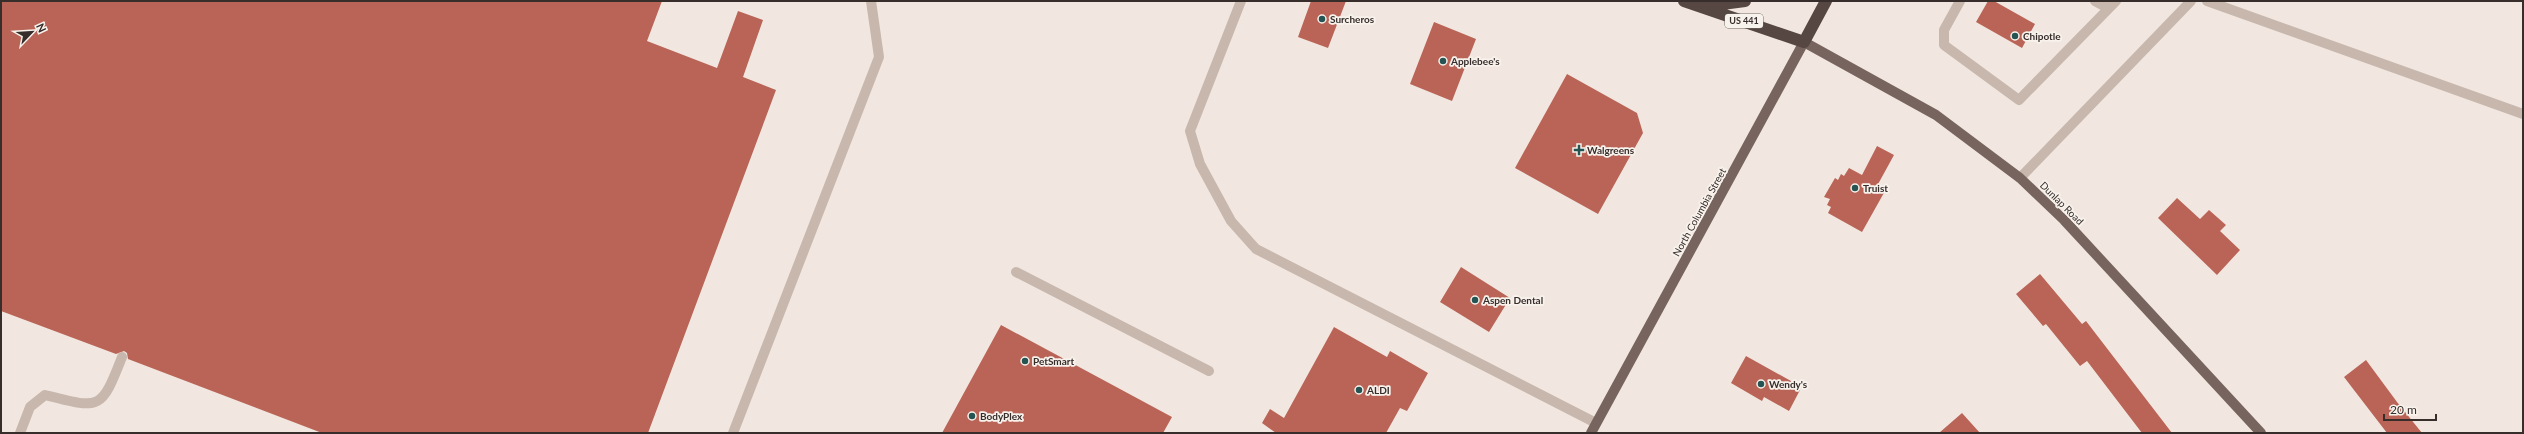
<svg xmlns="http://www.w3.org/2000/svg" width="2524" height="434" font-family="Lato,sans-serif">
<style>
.building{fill:#b96456}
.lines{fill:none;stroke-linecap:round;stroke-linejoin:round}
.minor{stroke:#c8b7ad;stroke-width:10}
.major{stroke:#77645e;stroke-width:10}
.highway{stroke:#574743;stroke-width:12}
.poi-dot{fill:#255453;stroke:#f8f2ec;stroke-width:1.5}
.labels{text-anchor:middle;stroke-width:3.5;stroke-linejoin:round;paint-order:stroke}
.shield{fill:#f8f2ec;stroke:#716865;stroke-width:1}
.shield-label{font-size:9px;font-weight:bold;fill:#372d2b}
.poi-label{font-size:10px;font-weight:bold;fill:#372d2b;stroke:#f8f2ec;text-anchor:start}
.street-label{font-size:10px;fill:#372d2b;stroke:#f8f2ec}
</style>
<rect width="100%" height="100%" fill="#f1e7e0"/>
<path class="building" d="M 1,1 L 662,1 L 647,41 L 717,68 L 738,11 L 763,20 L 743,77 L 776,90 L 648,433 L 322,433 L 128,359 L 127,353 L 124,351 L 116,354 L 1,311 Z
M 1311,1 L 1346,1 L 1328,48 L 1298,37 Z
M 1988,1 L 1994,1 L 2035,24 L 2022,48 L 1976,22 Z
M 1434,22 L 1476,39 L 1452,101 L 1410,84 Z
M 1567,74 L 1637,113 L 1643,133 L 1598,214 L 1515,168 Z
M 1877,146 L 1894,155 L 1877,186 L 1885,191 L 1862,232 L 1828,213 L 1831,207 L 1827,205 L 1830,199 L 1824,197 L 1835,178 L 1838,180 L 1841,174 L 1844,176 L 1849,168 L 1862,175 Z
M 2177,198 L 2200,219 L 2209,210 L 2226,225 L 2220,231 L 2240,250 L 2217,275 L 2158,218 Z
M 1461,267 L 1510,298 L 1489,332 L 1440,302 Z
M 2040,274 L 2082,324 L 2086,321 L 2172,433 L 2142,433 L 2087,361 L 2080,366 L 2046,324 L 2043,326 L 2016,294 Z
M 1001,325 L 1172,417 L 1163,433 L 942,433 Z
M 1334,327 L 1387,357 L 1390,351 L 1428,373 L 1407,411 L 1400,408 L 1386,433 L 1276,433 L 1262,423 L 1270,409 L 1284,418 Z
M 1746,356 L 1791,381 L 1791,385 L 1800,390 L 1789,411 L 1764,397 L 1762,401 L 1731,383 Z
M 2366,360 L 2397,402 L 2422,433 L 2387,433 L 2344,377 Z
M 1962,413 L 1980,433 L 1939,433 Z"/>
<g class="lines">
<path class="minor" d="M 1241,1 L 1190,131 L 1200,164 L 1231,221 L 1256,249 L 1596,423
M 1960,1 L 1944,30 L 1944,45 L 2019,100 L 2116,1
M 2095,1 L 2108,8
M 2207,1 L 2523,114
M 2020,178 L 2191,1
M 1016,272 L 1209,371
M 20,433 L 30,407 L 45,395 C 100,409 101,411 122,357
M 733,433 L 879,57 L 871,1"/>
<path class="major" d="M 1591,433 L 1804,42 L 1936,115 L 2020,178 L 2064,220 L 2261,433"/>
<path class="highway" d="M 1684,1 L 1804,42 L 1826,1
M 1701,2 L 1722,4 L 1745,1"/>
</g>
<g class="poi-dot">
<circle cx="1322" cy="19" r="4"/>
<circle cx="2015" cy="36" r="4"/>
<circle cx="1443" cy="61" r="4"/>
<path d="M1577 144h4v4h4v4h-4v4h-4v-4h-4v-4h4z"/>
<circle cx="1855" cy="188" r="4"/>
<circle cx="1475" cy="300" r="4"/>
<circle cx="1025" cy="361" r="4"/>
<circle cx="1761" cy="384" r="4"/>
<circle cx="1359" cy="390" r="4"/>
<circle cx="972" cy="416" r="4"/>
</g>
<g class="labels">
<rect class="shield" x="1725" y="14" width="38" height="14" rx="3"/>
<g class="shield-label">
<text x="1744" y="24">US 441</text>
</g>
<g class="poi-label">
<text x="1330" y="23">Surcheros</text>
<text x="2023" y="40">Chipotle</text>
<text x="1451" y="65">Applebee's</text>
<text x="1587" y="154">Walgreens</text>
<text x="1863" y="192">Truist</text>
<text x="1483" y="304">Aspen Dental</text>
<text x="1033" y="365">PetSmart</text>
<text x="1769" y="388">Wendy's</text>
<text x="1367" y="394">ALDI</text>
<text x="980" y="420">BodyPlex</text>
</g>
<g class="street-label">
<text transform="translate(2062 203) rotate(45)" y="4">Dunlap Road</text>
<text transform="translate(1699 212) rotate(-61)" y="4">North Columbia Street</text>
</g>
</g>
<rect width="2524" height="434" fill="none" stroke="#372d2b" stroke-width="4"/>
<g transform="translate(32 32) rotate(65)" stroke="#f8f2ec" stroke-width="3" paint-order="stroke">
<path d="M0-3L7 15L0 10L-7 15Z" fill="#372d2b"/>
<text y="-6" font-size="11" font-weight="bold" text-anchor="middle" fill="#372d2b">N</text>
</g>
<path d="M2384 414v6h52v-6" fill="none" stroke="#372d2b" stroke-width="2"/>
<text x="2390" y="414" font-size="12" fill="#372d2b" stroke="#f8f2ec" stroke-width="3" paint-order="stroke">20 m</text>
</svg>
